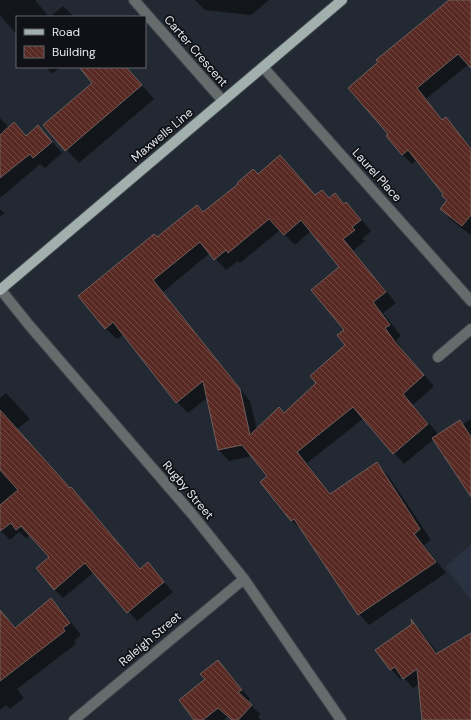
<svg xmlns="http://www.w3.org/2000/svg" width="471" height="720" font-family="'DM Sans',sans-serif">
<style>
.built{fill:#2a3241}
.shadow{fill:#0007;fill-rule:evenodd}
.building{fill:url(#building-back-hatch);stroke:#6e5f5d;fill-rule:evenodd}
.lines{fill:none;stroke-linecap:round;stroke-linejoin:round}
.minor-casing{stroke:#3e444c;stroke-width:12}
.major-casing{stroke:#3e444c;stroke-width:12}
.minor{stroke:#656c6b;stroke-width:10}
.major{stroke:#a1afad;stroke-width:10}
.labels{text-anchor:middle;stroke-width:3.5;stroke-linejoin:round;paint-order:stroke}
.street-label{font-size:12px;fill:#e5e9ef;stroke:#0f1116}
</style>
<defs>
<pattern id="building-back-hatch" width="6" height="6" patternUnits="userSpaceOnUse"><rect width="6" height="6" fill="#592a23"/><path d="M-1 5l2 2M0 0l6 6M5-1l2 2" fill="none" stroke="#714943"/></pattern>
</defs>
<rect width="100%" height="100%" fill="#232932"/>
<path class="built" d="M 471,544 L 471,600 L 445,567 Z"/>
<path class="shadow" d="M 0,0 L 35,0 L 49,17 L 17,17 L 17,35 L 0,15 Z
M 195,0 L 269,0 L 251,15 L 205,10 Z
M 451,0 L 471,0 L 471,66 L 469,64 L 426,99 L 443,121 L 446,119 L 456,129 L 471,148 L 471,235 L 451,220 L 441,209 L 448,200 L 444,194 L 417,160 L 412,164 L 402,154 L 389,134 Z
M 63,6 L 74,17 L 50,17 Z
M 46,67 L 60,67 L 52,74 Z
M 80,67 L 126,67 L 154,99 L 79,163 L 44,125 L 94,83 Z
M 0,118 L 9,128 L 14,123 L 27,136 L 38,126 L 62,153 L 45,168 L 40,164 L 0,198 Z
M 280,156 L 316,196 L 330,199 L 335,194 L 357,214 L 371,231 L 362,239 L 365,241 L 353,251 L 396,303 L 383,313 L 401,336 L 396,340 L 406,354 L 434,386 L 413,405 L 439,435 L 460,421 L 463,424 L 471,419 L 471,493 L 434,439 L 404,464 L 364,418 L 307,463 L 331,494 L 377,464 L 387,474 L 431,540 L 424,545 L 446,573 L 369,625 L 359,614 L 302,531 L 291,520 L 269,476 L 252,456 L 229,461 L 219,450 L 208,397 L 188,413 L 177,402 L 124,334 L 117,339 L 106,329 L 79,296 L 197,206 L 204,212 L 258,176 ZM 280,230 L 295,245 L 311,231 L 340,267 L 346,345 L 317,383 L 285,414 L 257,430 L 250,401 L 163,292 L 210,253 L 226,270 L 238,261 L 240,263 Z
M 0,209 L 4,213 L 0,217 Z
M 6,393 L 30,419 L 17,429 L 71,489 L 80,497 L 141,570 L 148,564 L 173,592 L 137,621 L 94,572 L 63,598 L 54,589 L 50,557 L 31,535 L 26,538 L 19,532 L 10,540 L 0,530 L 0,398 Z
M 51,600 L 63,612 L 81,635 L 74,641 L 76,644 L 17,689 L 24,698 L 10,709 L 6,705 L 0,710 L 0,640 Z
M 412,622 L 420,630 L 438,654 L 471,634 L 471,720 L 423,720 L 419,684 L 413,688 L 403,677 L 400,679 L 391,669 L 413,625 Z
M 218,662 L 227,671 L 250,699 L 247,702 L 260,714 L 258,717 L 261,720 L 232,720 L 228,716 L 224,720 L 196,720 L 206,679 Z"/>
<path class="building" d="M 449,0 L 471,0 L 471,68 L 458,54 L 417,88 L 442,120 L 446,117 L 471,149 L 471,215 L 462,226 L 440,209 L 447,200 L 442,196 L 443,194 L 408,150 L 402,155 L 386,136 L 388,134 L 348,88 L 378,62 L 376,60 Z
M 79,67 L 126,67 L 142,85 L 65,151 L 43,125 L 92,83 Z
M 14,122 L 26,136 L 38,125 L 52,142 L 33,158 L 30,154 L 0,178 L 0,135 Z
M 280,155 L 315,195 L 322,190 L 329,198 L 335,193 L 344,204 L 346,202 L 361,220 L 352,227 L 355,230 L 343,239 L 386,292 L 373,302 L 390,325 L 385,328 L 395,342 L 424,375 L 403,394 L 428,424 L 393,454 L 353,407 L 297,452 L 330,494 L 377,462 L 420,529 L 414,534 L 436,562 L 358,615 L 294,519 L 291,521 L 260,482 L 267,476 L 242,445 L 218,450 L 203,381 L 176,403 L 113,322 L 105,329 L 78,296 L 154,234 L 157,237 L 197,205 L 203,212 L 238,184 L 237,183 L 253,169 L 258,174 ZM 269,219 L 284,235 L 301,220 L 339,267 L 311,290 L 344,330 L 337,335 L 345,345 L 310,376 L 316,383 L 284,413 L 279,407 L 250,435 L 240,389 L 153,280 L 200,242 L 214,260 L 226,250 L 228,253 Z
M 0,410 L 70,488 L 71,487 L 140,569 L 148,562 L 164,582 L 127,613 L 85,563 L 54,590 L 36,568 L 49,557 L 21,526 L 16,530 L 11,523 L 0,531 L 0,505 L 18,490 L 0,470 Z
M 460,420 L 471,437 L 471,497 L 432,438 Z
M 51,598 L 70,623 L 63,628 L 65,631 L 0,681 L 0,610 L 15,628 Z
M 411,619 L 436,654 L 471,633 L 471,720 L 422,720 L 417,669 L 403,679 L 395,667 L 390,670 L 375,650 L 412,624 Z
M 218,660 L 242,690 L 238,692 L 252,705 L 238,720 L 232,720 L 218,708 L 203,720 L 194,720 L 179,700 L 205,679 L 200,674 Z"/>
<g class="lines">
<defs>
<path id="minor" d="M 134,0 L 223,101
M 263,67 L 471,301
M 1,290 L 29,325 L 192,514 L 244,579 L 341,720
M 438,357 L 471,329
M 74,720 L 244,579"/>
<path id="major" d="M 0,290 L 342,0"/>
</defs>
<use href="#minor" class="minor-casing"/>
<use href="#major" class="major-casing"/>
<use href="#minor" class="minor"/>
<use href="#major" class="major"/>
</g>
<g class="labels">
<g class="street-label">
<text transform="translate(196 51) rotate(49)" y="4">Carter Crescent</text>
<text transform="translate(162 135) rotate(-40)" y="4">Maxwells Line</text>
<text transform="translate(377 175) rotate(48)" y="4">Laurel Place</text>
<text transform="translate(188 490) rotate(50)" y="4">Rugby Street</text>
<text transform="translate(150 639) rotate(-40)" y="4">Raleigh Street</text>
</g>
</g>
<rect x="16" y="16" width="130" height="52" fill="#0f1116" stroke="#65676d"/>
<rect x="24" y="29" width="20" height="6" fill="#a1afad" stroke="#65676d"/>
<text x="52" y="36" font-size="12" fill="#e5e9ef">Road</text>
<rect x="24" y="46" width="20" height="12" fill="url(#building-back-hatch)" stroke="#65676d"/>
<text x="52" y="56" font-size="12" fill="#e5e9ef">Building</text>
</svg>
